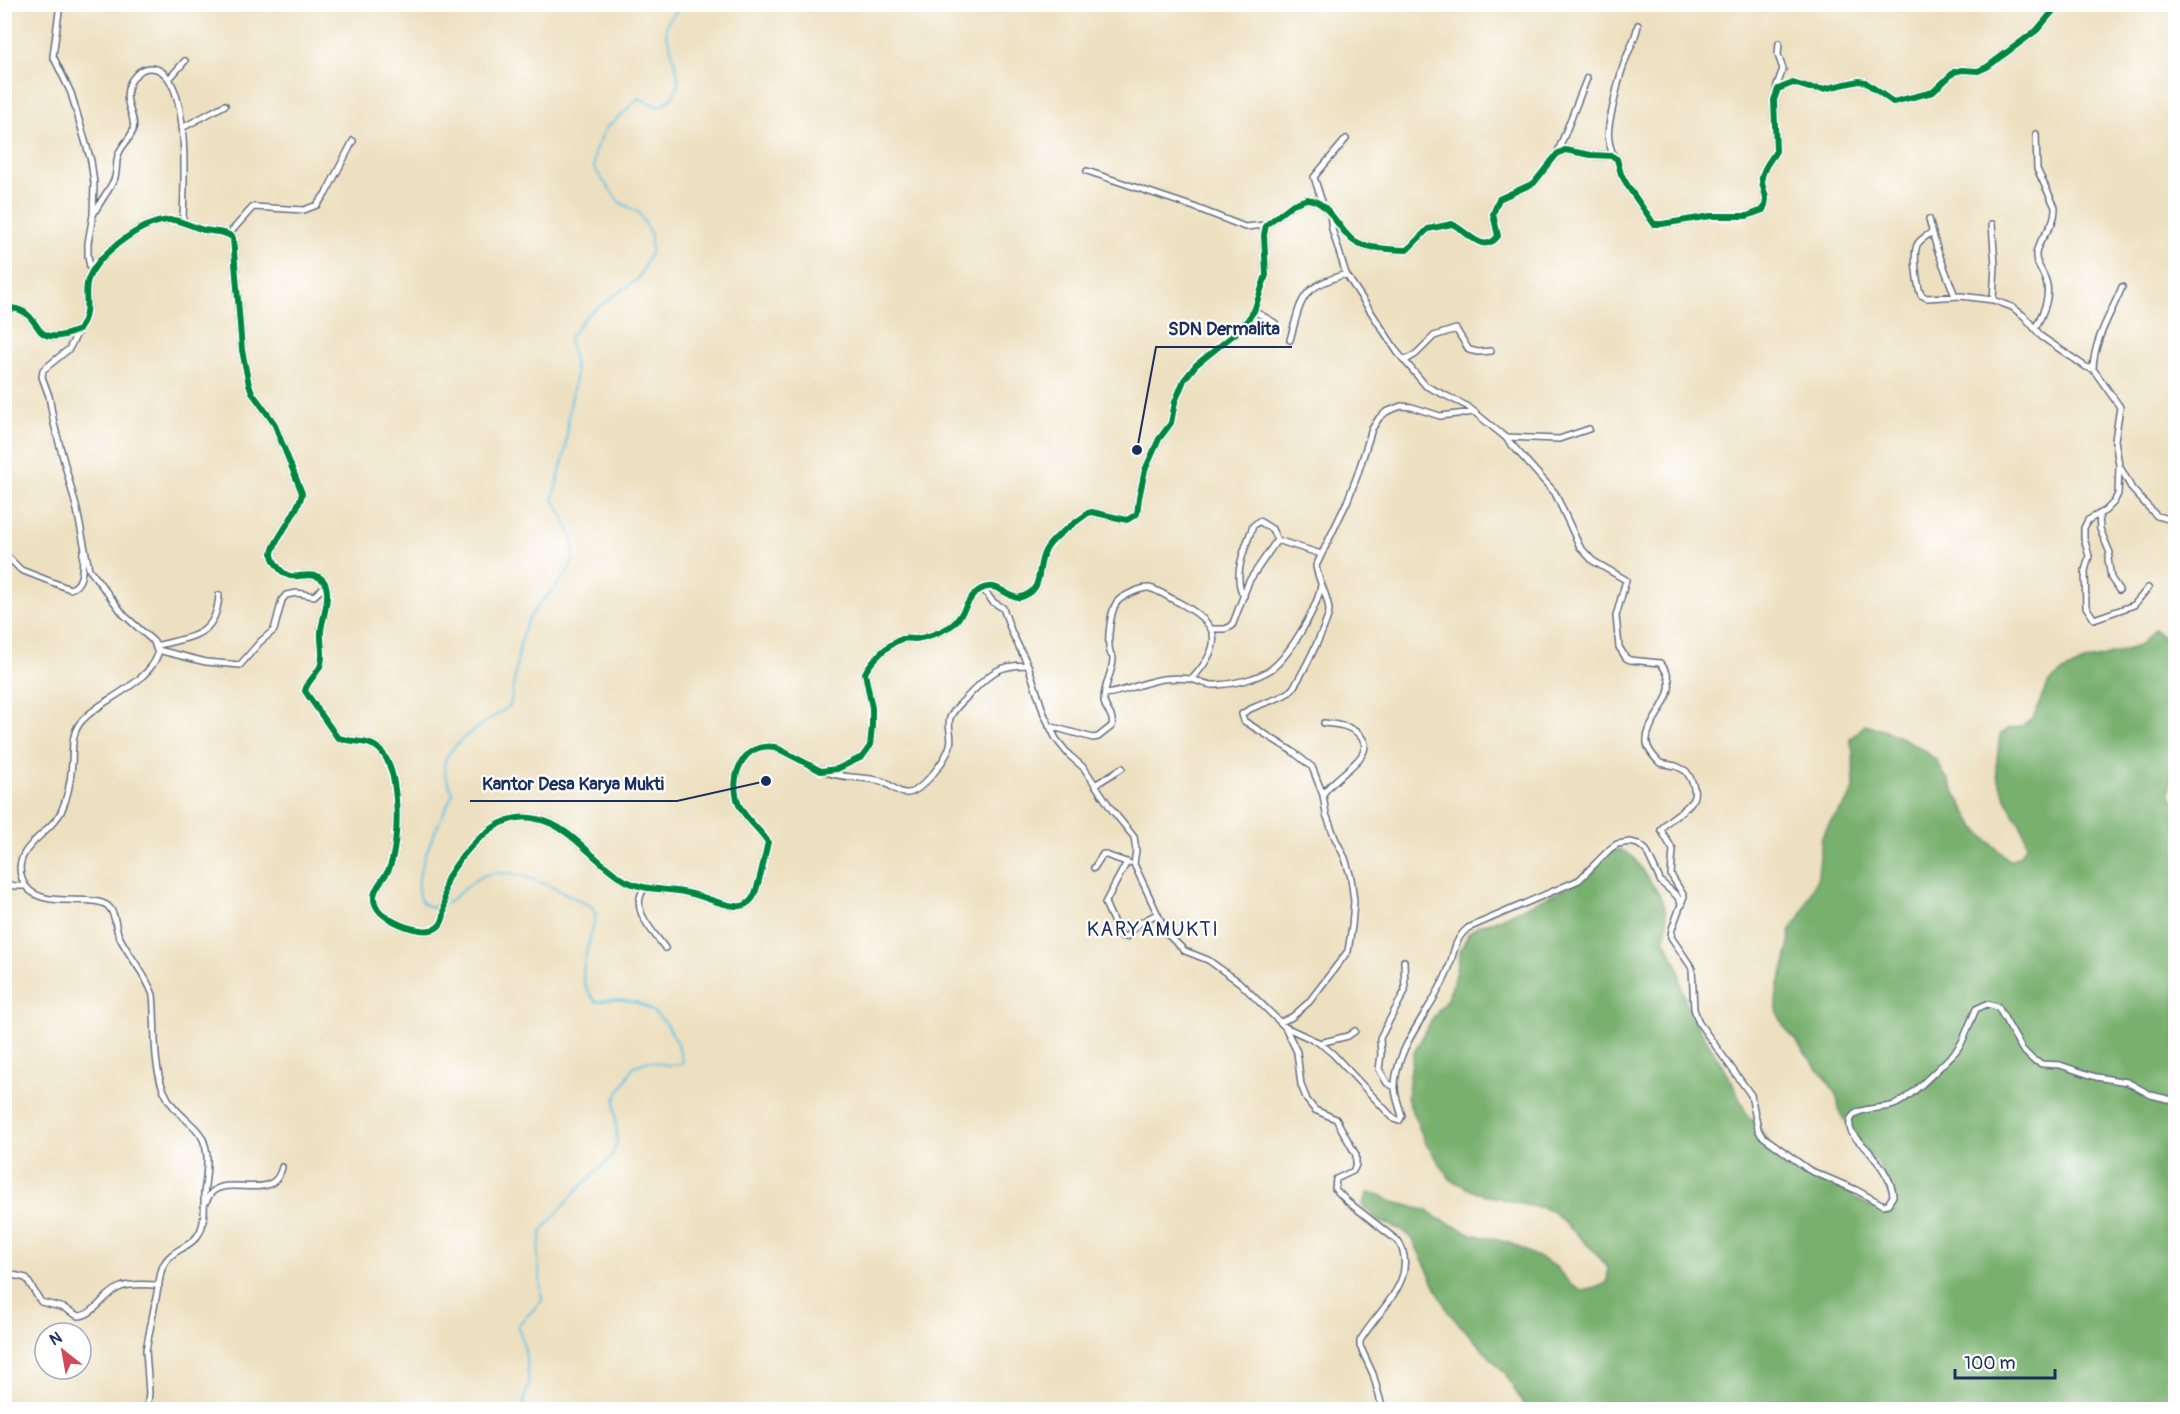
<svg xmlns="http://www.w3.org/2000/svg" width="2180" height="1414" font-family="Pangolin,sans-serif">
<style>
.forest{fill:#78b06e;stroke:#4a7066;stroke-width:1.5}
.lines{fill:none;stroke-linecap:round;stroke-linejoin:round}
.stream{stroke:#64c2e2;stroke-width:2}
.street-casing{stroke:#646d80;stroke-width:8}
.secondary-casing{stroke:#646d80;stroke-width:10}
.street{stroke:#fff;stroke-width:5}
.secondary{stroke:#fff;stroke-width:8}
.cycleway-casing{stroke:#fff;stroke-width:10}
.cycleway{stroke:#00873e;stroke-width:6}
.labels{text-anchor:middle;stroke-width:4.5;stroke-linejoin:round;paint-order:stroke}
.quarter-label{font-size:20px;letter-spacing:1.5px;fill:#1b2f5e;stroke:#fff}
.leader{fill:none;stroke:#1b2f5e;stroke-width:2}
.callout-dot{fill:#1b2f5e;stroke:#fff;stroke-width:2}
.callout-label{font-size:18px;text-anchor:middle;font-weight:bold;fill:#1b2f5e;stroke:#fff;stroke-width:4.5;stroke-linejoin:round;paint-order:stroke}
</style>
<rect width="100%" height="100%" fill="#fff"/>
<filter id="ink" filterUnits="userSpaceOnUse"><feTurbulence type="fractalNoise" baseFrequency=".0167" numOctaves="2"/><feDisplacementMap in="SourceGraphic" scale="12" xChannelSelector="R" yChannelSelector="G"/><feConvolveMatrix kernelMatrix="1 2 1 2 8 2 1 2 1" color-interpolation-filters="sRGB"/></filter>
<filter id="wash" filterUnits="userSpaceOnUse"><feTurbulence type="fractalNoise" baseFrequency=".008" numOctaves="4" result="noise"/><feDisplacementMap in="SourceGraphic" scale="24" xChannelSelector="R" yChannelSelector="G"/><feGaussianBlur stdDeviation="1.35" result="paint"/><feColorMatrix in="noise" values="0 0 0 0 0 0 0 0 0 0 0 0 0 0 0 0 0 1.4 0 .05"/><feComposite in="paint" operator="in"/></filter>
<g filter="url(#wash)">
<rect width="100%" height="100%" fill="#ede0c0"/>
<path class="forest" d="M 2155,629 L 2175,651 L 2176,754 L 2172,762 L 2170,794 L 2176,803 L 2175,1409 L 1526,1409 L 1505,1373 L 1448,1312 L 1412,1238 L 1402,1230 L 1379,1221 L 1362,1205 L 1368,1193 L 1380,1195 L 1390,1201 L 1428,1211 L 1437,1218 L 1472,1234 L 1510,1243 L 1555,1266 L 1571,1285 L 1582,1291 L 1595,1288 L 1607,1283 L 1608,1268 L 1590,1247 L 1553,1212 L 1541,1207 L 1529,1206 L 1475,1192 L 1451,1180 L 1426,1144 L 1411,1109 L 1407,1097 L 1413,1055 L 1431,1021 L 1447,999 L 1452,987 L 1461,949 L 1469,933 L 1479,925 L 1492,922 L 1570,886 L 1609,852 L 1620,849 L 1633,857 L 1659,894 L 1666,911 L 1667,925 L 1664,938 L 1679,969 L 1681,985 L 1687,1006 L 1696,1016 L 1698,1026 L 1731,1080 L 1747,1115 L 1757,1124 L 1775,1152 L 1800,1171 L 1847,1191 L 1857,1199 L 1870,1206 L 1894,1213 L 1892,1200 L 1878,1164 L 1853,1134 L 1839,1109 L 1837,1097 L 1831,1086 L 1784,1026 L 1778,1014 L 1776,1002 L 1778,987 L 1786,962 L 1791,929 L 1799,919 L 1818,876 L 1822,837 L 1831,821 L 1848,801 L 1854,789 L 1853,751 L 1850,739 L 1865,725 C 1891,731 1915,742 1936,760 L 1972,822 L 1979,832 L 2010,861 L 2020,855 L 2027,845 L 2020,822 L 2014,816 L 1998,780 L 1996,768 L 2000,735 L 2010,728 L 2023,726 L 2033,718 L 2043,694 L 2050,682 L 2061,673 L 2084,662 L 2139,646 Z"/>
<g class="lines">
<path class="stream" d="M 446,904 C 457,896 467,885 479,878 C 509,860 564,893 592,907 L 596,915 C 593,932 580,965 584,981 C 586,989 591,996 596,1002 C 643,991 674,1019 683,1064 L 667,1065 L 649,1061 L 634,1066 L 615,1099 L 617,1143 L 611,1158 L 576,1191 L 542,1231 L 538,1254 L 542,1301 L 518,1325 L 525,1350 L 529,1383 L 523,1403 L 530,1410
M 441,907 C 386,914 446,812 453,793 C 449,785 444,775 444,766 C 446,743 492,719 510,706 C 515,683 518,635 530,617 C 540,600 558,588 568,571 C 583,548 565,518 553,499 L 565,452 L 569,412 L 576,373 L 569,338 L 587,315 L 638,279 L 651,252 L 651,235 L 639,213 L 619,202 L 594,168 L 595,151 L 606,128 L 627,110 L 638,98 L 659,107 C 688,92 677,69 670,45 C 669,41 666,35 666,31 C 666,19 676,12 684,4"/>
</g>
</g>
<g filter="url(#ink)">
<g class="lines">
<defs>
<path id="street" d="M 60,4 L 53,56 L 71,93 L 91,161 L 94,183 L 93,215 L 88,243 L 88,256 L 91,272
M 169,79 L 185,61
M 1776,91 L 1777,85 L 1783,69 L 1778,55 L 1779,43
M 182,128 L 225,105
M 1557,154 L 1587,78
M 1614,156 C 1603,135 1611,118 1615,97 C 1618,83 1621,70 1627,56 C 1631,45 1636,37 1638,25
M 1087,171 L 1194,207 L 1245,227 L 1266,225
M 1323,205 L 1314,177 L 1346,139
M 93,215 C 99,203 108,192 114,180 C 118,171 115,161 119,153 C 122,145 131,138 133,130 C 137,114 120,103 131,81 C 135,75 142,68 149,68 C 194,66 183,195 183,223
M 1330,215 L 1332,229 L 1346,274 L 1398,353 L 1426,386 L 1467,406 L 1505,437 L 1555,493 L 1580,547 L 1593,561 L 1626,580 L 1616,616 L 1619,647 L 1626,658 L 1630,660 L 1660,663 C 1688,694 1644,718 1647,743 C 1648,751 1655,758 1660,763 L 1676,766 L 1686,771 C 1712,808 1671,810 1661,830 L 1673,850 L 1671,875 L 1684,896 L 1672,929 L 1671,937 L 1692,968 L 1694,1009 L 1699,1023 L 1751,1095 L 1758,1129 L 1761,1135 L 1809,1170 L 1856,1190 L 1883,1205 L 1888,1204 L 1893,1196 C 1892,1178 1878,1162 1867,1149 C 1861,1143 1851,1136 1850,1127 C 1847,1105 1880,1110 1894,1105 C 1909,1100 1943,1064 1956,1051 L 1962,1042 L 1976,1009 L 1987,1004 L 1998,1007 L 2022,1049 L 2033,1060 L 2042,1064 L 2060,1065 L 2096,1077 L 2127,1082 L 2151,1095 L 2176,1101
M 1929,219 L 1937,249 L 1955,296
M 1992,224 L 1995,265 L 1993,300
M 1932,232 C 1927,236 1920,239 1917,245 C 1913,255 1917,285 1921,295 L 1927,298 L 1961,296 L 1993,300 L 2012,307 L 2024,316 L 2042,337 L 2086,367 L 2093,369 L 2120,407 L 2115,440 L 2119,465 L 2132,489 L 2152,511 L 2157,516 L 2176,521
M 229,234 L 253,207 L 304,210 L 317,205 L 326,193 L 353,141
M 1254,311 L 1275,323
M 2035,329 C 2043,313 2053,294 2044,276 C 2041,268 2035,263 2036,254 C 2038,236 2056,229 2055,207 L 2037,169 L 2036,134
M 79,330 L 69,349 L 43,370 L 42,377 L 49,396 L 54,424 L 77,510 L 89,569 L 124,615 L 154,642 L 158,654 C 147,686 98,700 80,723 C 71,735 73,749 72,763 C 71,779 68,797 61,812 C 50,834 11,848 22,879 C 34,913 90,892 108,906 C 116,913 115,927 119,936 C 129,957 146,974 153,995 C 156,1024 152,1064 164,1091 C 171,1108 183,1116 196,1129 C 213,1147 206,1172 204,1195 C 204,1204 205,1213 203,1222 C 198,1252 168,1244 161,1272 L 146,1350 L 149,1393 L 147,1410
M 1290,340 C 1302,297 1300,288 1346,274
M 1404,361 L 1416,354 L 1434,336 L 1456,329 L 1469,350 L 1478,352 L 1491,351
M 2093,369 C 2094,339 2111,314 2122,287
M 1505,437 L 1559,439 L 1589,429
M 2119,467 L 2118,494 L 2114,502 L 2105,511 L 2088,520 L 2084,528 L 2084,538 L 2089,556 L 2085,571 L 2086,607 L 2094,619 L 2134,605 L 2148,588
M 2099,514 L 2100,529 L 2110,553 L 2108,559 L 2111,578 L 2119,590
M 4,553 L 21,570 L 70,589 C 85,585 82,565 83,552
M 983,589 L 993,602 L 1003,608 L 1012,633 L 1028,665
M 1244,596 C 1231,576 1246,546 1253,526 L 1259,521 L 1272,529 L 1277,540
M 1212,629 L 1225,629 L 1232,626 L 1249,581 L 1277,540 L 1321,554
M 156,646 C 191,636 216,638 219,595
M 158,650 L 206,662 L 240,665 L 260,642 L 274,630 L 282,600 L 286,595 L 297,593 L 314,596 L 325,586
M 1105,694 C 1125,692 1143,682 1163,679 C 1172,678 1182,678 1191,679 C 1200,681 1208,686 1217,685 C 1234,684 1256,679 1270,670 C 1289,657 1318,607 1321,585
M 1049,726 L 1093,738 L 1098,737 L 1112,726 C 1114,713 1105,711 1104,701 C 1103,688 1112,673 1113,660 C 1113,653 1112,659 1110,652 C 1107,641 1110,607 1119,600 C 1125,595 1142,587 1149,588 C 1159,590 1169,598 1178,602 C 1220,624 1225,643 1192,679
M 823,771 C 842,779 861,776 881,781 C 889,783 897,793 905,793 C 920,795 947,759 950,745 C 953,736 947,727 950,718 C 953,710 961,703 967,697 C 989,675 995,665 1028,665 L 1044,714 L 1056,739 L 1069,755 L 1084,768 L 1112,810 L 1134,837 L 1136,850 L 1134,864 L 1167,934 L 1185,951 L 1208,960 L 1239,982 L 1285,1027 L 1297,1052 L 1301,1085 L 1307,1100 L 1315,1110 L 1336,1119 L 1356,1155 L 1356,1165 L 1353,1171 L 1336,1179 L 1335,1189 L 1347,1201 L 1399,1242 C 1420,1280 1376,1312 1360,1341 L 1360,1346 L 1373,1374 L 1383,1410
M 1095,785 L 1122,768
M 1323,795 C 1330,778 1377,757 1362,738 C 1352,725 1339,725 1324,723
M 1127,862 L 1105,903 L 1120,936 L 1126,937 L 1138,924 L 1157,914
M 1094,868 L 1103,854 L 1129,863
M 4,883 L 15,886 L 25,886
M 645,888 C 628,908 653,931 665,948
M 1281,1022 L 1292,1017 L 1309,1002 L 1348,951 L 1352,926 L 1354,901 L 1351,878 L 1345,858 L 1335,838 L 1326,814 L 1323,795 L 1312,767 L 1292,751 L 1244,721 L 1242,714 C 1255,704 1274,702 1288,693 C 1297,688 1329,621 1329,610 C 1328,595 1318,581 1316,566 L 1347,502 L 1357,476 L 1372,429 L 1379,418 L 1386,412 L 1401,406 L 1412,407 L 1440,416 L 1475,412
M 1285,1027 L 1320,1043 L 1333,1054 L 1394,1119 L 1399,1121 L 1402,1116 C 1397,1099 1392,1090 1397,1071 C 1405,1035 1433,1007 1447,973 C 1454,956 1453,940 1468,928 L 1579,880 L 1610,849 L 1617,844 L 1630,842 L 1638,844 L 1646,850 L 1661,882 L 1677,896 L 1682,905
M 1320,1043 L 1348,1036 L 1355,1031
M 1395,1087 L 1387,1083 L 1379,1069 L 1381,1055 L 1380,1038 L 1405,991 L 1404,961
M 204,1204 C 207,1201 209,1195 212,1192 C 231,1175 274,1203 282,1167
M 4,1273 L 26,1278 L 41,1302 L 64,1308 L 78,1316 C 95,1316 105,1292 121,1287 C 132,1283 147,1285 159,1285"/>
<path id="secondary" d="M 4,308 C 38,306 32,334 50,336 C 60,338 70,333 79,330 C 82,325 85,320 86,313 C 88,299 83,286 91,273 C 104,250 145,219 173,220 C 183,221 193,227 204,230 C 214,232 226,231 233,238 L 242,350 L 249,385 L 253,394 L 274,423 L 302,493 C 299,513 271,543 272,555 C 273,560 275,563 278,567 C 291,584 300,572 316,576 C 337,582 322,618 321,631 C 320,642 324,654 321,664 C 318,674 307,681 305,691 L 337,737 C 351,744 368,738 380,750 C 401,771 400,843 389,869 C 385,878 375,886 374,896 C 373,905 380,914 388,918 C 399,925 427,937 439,926 C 448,916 443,898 445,886 C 447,875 455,867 461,858 C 479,836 505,811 537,819 C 572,826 595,864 626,881 C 645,891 667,888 688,893 C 704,896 720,905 736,906 C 742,907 748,904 752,899 C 758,892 765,854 768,842 C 760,829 746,820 739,805 C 728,778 742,742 775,747 L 821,771 L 837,769 L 862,757 L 870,746 L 872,726 L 872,708 L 865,673 C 871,661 889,643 902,639 C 906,638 912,639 916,639 C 928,637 941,632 951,626 C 966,616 967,590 988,587 C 998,585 1008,596 1018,598 C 1046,591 1035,570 1045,551 C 1053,536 1074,524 1088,513 L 1092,512 L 1127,520 L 1137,514 L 1139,498 L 1145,470 L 1159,439 L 1171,423 L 1175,402 L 1184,380 L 1196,365 L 1241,329 L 1254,311 L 1266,275 L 1264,235 L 1266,225 L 1293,204 L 1307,199 C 1330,201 1338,231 1355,242 C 1364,248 1395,250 1407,250 L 1428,229 L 1452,224 C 1466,230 1483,256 1498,236 L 1493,214 L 1499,199 L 1534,183 L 1557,154 L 1565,150 L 1591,155 L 1612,156 L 1617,159 L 1621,174 L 1629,188 L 1654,224 L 1662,224 L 1711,216 L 1747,216 L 1763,210 C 1771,194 1760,190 1762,177 C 1764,166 1771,160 1776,151 L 1774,100 L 1778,89 L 1793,83 L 1809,88 L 1823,89 L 1859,81 L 1865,82 L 1893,102 L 1933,92 L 1954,72 L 1962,70 L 1978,71 L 1987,67 L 2037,30 L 2059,4"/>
</defs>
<use href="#street" class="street-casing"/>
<use href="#secondary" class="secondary-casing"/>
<use href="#street" class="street"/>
<use href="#secondary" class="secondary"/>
<defs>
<path id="cycleway" d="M 4,308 C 38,306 32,334 50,336 C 60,338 70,333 79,330 C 82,325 85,320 86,313 C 88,299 83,286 91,273 C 104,250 145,219 173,220 C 183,221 193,227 204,230 C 214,232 226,231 233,238 L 242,350 L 249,385 L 253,394 L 274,423 L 302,493 C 299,513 271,543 272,555 C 273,560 275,563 278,567 C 291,584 300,572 316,576 C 337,582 322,618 321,631 C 320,642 324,654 321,664 C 318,674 307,681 305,691 L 337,737 C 351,744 368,738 380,750 C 401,771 400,843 389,869 C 385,878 375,886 374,896 C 373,905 380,914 388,918 C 399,925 427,937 439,926 C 448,916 443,898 445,886 C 447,875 455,867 461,858 C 479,836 505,811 537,819 C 572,826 595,864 626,881 C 645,891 667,888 688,893 C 704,896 720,905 736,906 C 742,907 748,904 752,899 C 758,892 765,854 768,842 C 760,829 746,820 739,805 C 728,778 742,742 775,747 L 821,771 L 837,769 L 862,757 L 870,746 L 872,726 L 872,708 L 865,673 C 871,661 889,643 902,639 C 906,638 912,639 916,639 C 928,637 941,632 951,626 C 966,616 967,590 988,587 C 998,585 1008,596 1018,598 C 1046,591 1035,570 1045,551 C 1053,536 1074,524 1088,513 L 1092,512 L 1127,520 L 1137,514 L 1139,498 L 1145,470 L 1159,439 L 1171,423 L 1175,402 L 1184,380 L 1196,365 L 1241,329 L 1254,311 L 1266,275 L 1264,235 L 1266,225 L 1293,204 L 1307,199 C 1330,201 1338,231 1355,242 C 1364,248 1395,250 1407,250 L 1428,229 L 1452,224 C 1466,230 1483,256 1498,236 L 1493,214 L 1499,199 L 1534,183 L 1557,154 L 1565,150 L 1591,155 L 1612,156 L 1617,159 L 1621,174 L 1629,188 L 1654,224 L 1662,224 L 1711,216 L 1747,216 L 1763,210 C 1771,194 1760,190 1762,177 C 1764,166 1771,160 1776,151 L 1774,100 L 1778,89 L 1793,83 L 1809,88 L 1823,89 L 1859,81 L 1865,82 L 1893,102 L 1933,92 L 1954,72 L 1962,70 L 1978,71 L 1987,67 L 2037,30 L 2059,4"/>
</defs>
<use href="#cycleway" class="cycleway-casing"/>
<use href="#cycleway" class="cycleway"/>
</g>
</g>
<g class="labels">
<g class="quarter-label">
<text x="1153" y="936">KARYAMUKTI</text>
</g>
</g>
<path class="leader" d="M1137 450L1156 347H1292M766 781L677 801H470"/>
<g class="callout-dot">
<circle cx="1137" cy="450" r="6"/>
<circle cx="766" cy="781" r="6"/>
</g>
<g class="callout-label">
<text x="1224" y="335">SDN Dermalita</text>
<text x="573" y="790">Kantor Desa Karya Mukti</text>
</g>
<rect width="2180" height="1414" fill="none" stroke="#fff" stroke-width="24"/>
<g transform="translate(63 1351) rotate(329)"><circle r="28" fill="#ffffff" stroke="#a4acbf" stroke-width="1.5"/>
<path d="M0-4.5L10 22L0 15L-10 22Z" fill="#d1495b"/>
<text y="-9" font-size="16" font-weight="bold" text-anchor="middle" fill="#1b2f5e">N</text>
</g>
<path d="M1955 1369v9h100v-9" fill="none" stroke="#1b2f5e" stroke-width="3"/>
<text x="1964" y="1369" font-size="18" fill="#1b2f5e" stroke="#ffffff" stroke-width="4.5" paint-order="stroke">100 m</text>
</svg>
